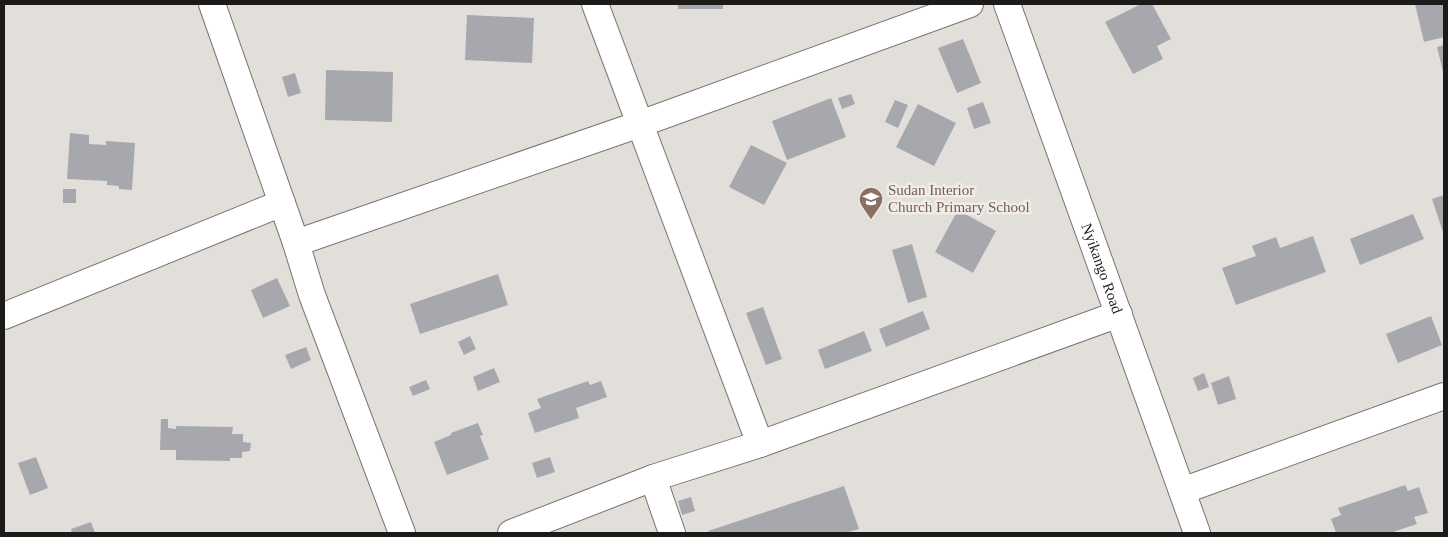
<svg xmlns="http://www.w3.org/2000/svg" width="1448" height="537" font-family="Georgia,serif">
<style>
.building{fill:#a7a8ad}
.lines{fill:none;stroke-linecap:round;stroke-linejoin:round}
.minor-casing{stroke:#787470;stroke-width:28}
.minor{stroke:#fff;stroke-width:26}
.labels{text-anchor:middle;stroke-width:5;stroke-linejoin:round;paint-order:stroke}
.education-label{font-size:15px;fill:#785e54;stroke:#f0ece7;text-anchor:start}
.street-label{font-size:15px;fill:#1d1b1a;stroke:#f0ece7}
</style>
<rect width="100%" height="100%" fill="#e2dfda"/>
<path class="building" d="M 678,4 L 723,4 L 723,9 L 678,9 Z
M 1141,4 L 1152,4 L 1171,39 L 1157,46 L 1163,59 L 1133,74 L 1105,22 Z
M 1415,4 L 1444,4 L 1444,37 L 1424,42 Z
M 467,15 L 534,18 L 532,63 L 465,60 Z
M 963,39 L 981,83 L 957,93 L 938,48 Z
M 1444,45 L 1444,76 L 1437,47 Z
M 326,70 L 393,72 L 392,122 L 325,120 Z
M 295,73 L 301,93 L 288,97 L 282,77 Z
M 851,94 L 855,104 L 842,109 L 838,98 Z
M 831,98 L 846,137 L 787,160 L 772,121 Z
M 895,100 L 908,105 L 898,128 L 885,122 Z
M 983,102 L 991,123 L 974,129 L 967,108 Z
M 918,104 L 956,123 L 934,166 L 896,147 Z
M 70,133 L 89,135 L 89,144 L 106,145 L 106,141 L 135,143 L 132,190 L 119,189 L 119,186 L 107,185 L 107,181 L 67,179 Z
M 751,145 L 787,163 L 764,205 L 729,187 Z
M 63,189 L 76,189 L 76,203 L 63,203 Z
M 1444,195 L 1444,235 L 1432,199 Z
M 958,210 L 996,231 L 973,273 L 935,252 Z
M 1413,214 L 1424,239 L 1360,265 L 1350,239 Z
M 1313,236 L 1326,272 L 1236,305 L 1222,268 L 1256,256 L 1252,246 L 1276,237 L 1280,248 Z
M 912,244 L 927,297 L 908,303 L 892,250 Z
M 498,274 L 508,305 L 420,334 L 410,304 Z
M 277,278 L 290,306 L 263,318 L 251,290 Z
M 763,307 L 782,359 L 766,365 L 746,313 Z
M 923,311 L 930,329 L 886,347 L 879,329 Z
M 1431,316 L 1442,345 L 1398,363 L 1386,334 Z
M 864,331 L 872,351 L 825,369 L 818,350 Z
M 470,336 L 476,349 L 464,355 L 458,342 Z
M 306,347 L 311,360 L 291,369 L 285,355 Z
M 494,368 L 500,382 L 478,391 L 473,377 Z
M 1204,373 L 1209,387 L 1198,391 L 1193,378 Z
M 1229,376 L 1236,399 L 1218,405 L 1211,383 Z
M 426,380 L 430,389 L 413,396 L 409,387 Z
M 588,381 L 590,385 L 601,381 L 607,397 L 576,408 L 579,418 L 535,433 L 528,413 L 541,408 L 537,399 Z
M 161,419 L 168,419 L 168,428 L 176,429 L 176,426 L 233,427 L 232,434 L 243,434 L 243,442 L 251,443 L 250,451 L 242,452 L 242,458 L 230,458 L 230,461 L 176,460 L 176,450 L 160,450 Z
M 478,423 L 483,435 L 480,436 L 489,459 L 447,475 L 434,442 L 451,435 L 451,433 Z
M 36,457 L 48,488 L 30,495 L 18,463 Z
M 550,457 L 555,472 L 537,478 L 532,463 Z
M 1405,485 L 1408,491 L 1419,487 L 1428,513 L 1414,517 L 1417,524 L 1390,533 L 1336,533 L 1331,519 L 1341,515 L 1338,508 Z
M 844,486 L 859,529 L 845,533 L 709,533 L 708,531 Z
M 691,497 L 695,511 L 682,515 L 678,501 Z
M 91,522 L 95,533 L 72,533 L 71,529 Z"/>
<g class="lines">
<defs>
<g id="minor">
<path d="M 212,4 L 296,243 L 312,295 L 402,533"/>
<path d="M 595,4 L 760,444"/>
<path id="s1" d="M 1007,4 L 1197,533"/>
<path d="M 296,243 L 640,124 L 970,4"/>
<path d="M 4,316 L 282,203"/>
<path d="M 653,478 L 672,533"/>
<path d="M 1182,491 L 1444,396"/>
<path d="M 511,533 L 653,478 L 760,444 L 1119,314"/>
</g>
</defs>
<use href="#minor" class="minor-casing"/>
<use href="#minor" class="minor"/>
</g>
<defs>
<symbol id="school-pin" viewBox="-11 -11 22 30"><path d="M0 17L-7.5 6A9.5 9.5 0 1 1 7.5 6Z" fill="#8d6e63" stroke="#f0ece7"/><path d="M0-5L7-2L0 1L-7-2ZM-4 1L0 2.5L4 1V4Q0 6-4 4Z" fill="#fff"/></symbol>
</defs>
<g fill-rule="evenodd">
<use href="#school-pin" x="857" y="185" width="28" height="38"/>
</g>
<g class="labels">
<g class="education-label">
<text x="888" y="195">Sudan Interior<tspan x="888" dy="17">Church Primary School</tspan></text>
</g>
<g class="street-label">
<text dy="5" stroke="none"><textPath href="#s1" startOffset="281">Nyikango Road</textPath></text>
</g>
</g>
<rect width="1448" height="537" fill="none" stroke="#1d1b1a" stroke-width="10"/>
</svg>
